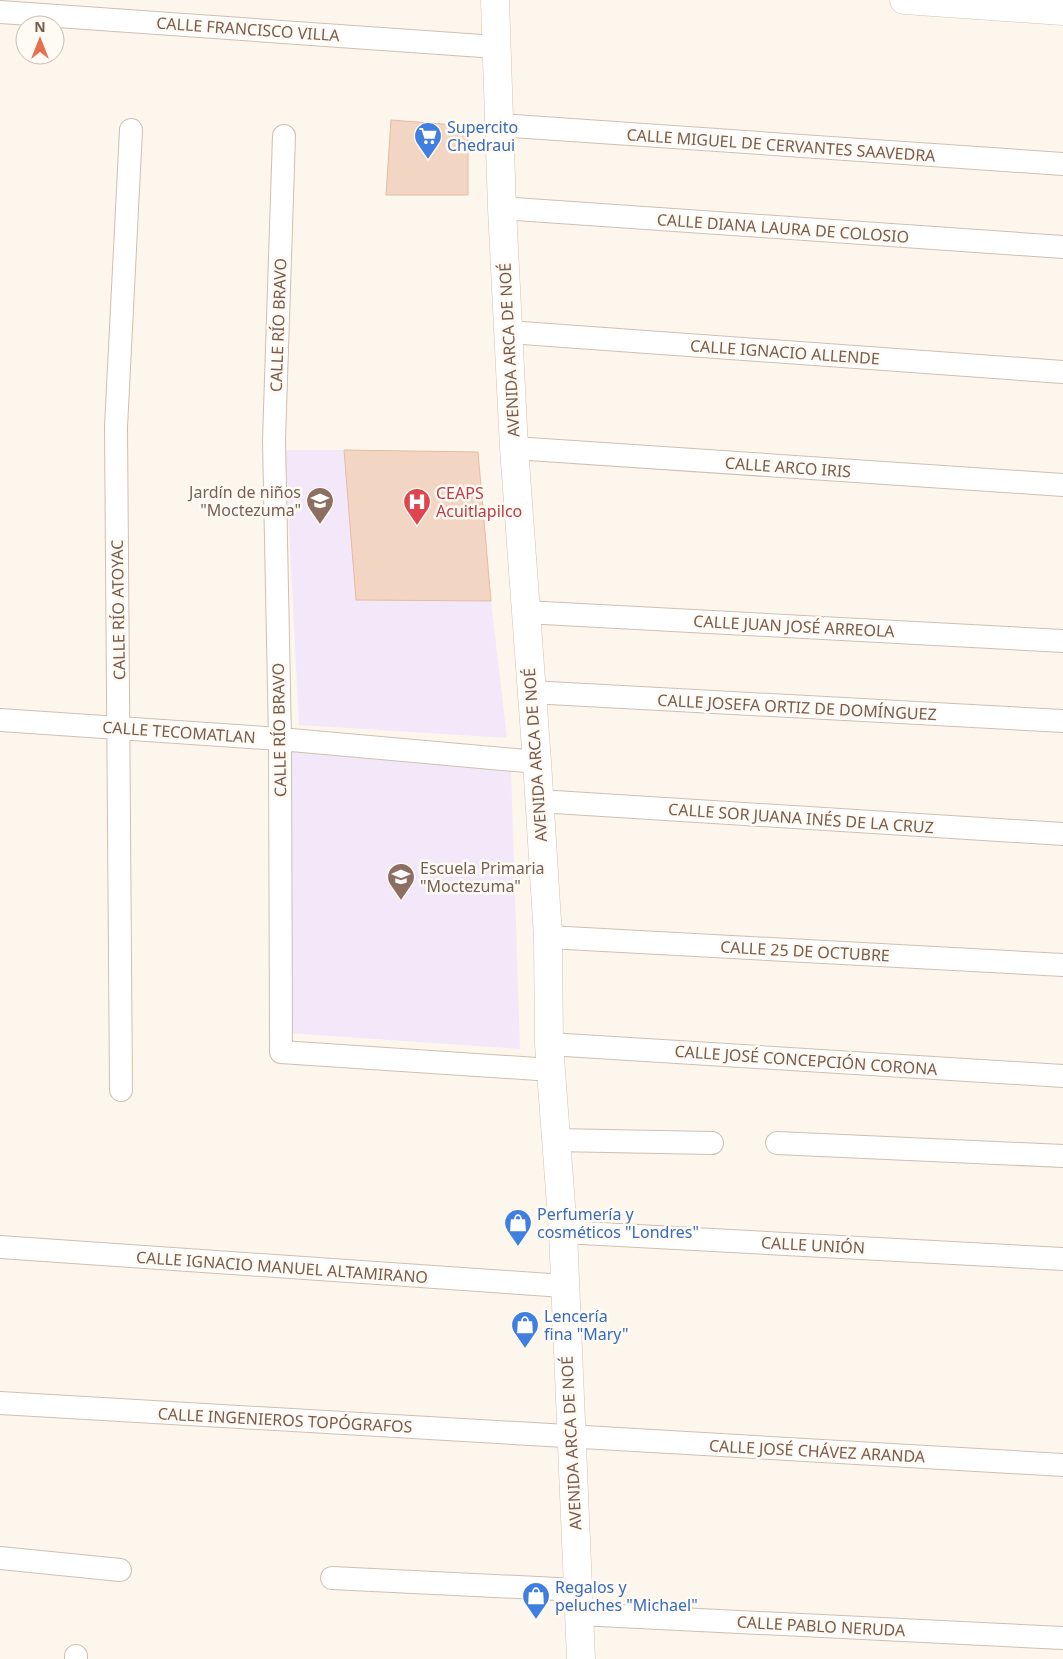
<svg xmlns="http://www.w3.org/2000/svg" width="1063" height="1659" font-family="'Noto Sans',sans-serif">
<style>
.education{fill:#f3e8fa}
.building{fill:#f3d5c3;stroke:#e6bba3}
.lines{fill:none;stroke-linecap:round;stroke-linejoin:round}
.street-casing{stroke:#d1beb0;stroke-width:24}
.secondary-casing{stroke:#d6c0b0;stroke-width:29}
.street{stroke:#fff;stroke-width:22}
.secondary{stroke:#fff;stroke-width:28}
.labels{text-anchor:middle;stroke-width:5;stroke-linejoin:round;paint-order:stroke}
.street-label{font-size:16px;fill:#7a5c4d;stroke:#fffaf3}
.shop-label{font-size:16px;fill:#366cbe;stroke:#fffaf3;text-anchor:start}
.education-label{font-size:16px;fill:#785e54;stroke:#fffaf3;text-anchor:end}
.health-label{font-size:16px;fill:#be3a42;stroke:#fffaf3;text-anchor:start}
</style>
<rect width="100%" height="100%" fill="#fdf6ec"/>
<path class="education" d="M 285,450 L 344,450 L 357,600 L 491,601 L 507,738 L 299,725 Z
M 287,748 L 511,769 L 520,1049 L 287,1033 Z"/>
<path class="building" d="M 391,120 L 468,126 L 468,195 L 386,195 Z
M 344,450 L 478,452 L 491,601 L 356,600 Z"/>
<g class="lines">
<defs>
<path id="street" d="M 0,12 L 496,47
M 499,125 L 1063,164
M 284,136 L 274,440 L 280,739 L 281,1052 L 552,1070
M 502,208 L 1063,247
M 508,332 L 1063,372
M 514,448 L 1063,485
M 525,612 L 1063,641
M 531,692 L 1063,721
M 0,720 L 280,739 L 537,762
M 539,801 L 1063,834
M 548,937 L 1063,965
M 549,1044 L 1063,1076
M 121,1090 L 116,427 L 131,130
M 555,1140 L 712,1143
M 777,1143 L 1063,1156
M 563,1232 L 1063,1259
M 0,1247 L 564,1286
M 0,1403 L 1063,1465
M 0,1558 L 120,1570
M 332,1578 L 578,1590
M 579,1614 L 1063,1638
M 76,1656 L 76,1659"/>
<path id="secondary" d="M 495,0 L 502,208 L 514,448 L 537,762 L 548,937 L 549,1044 L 563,1232 L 581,1659
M 904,0 L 1063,11"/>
</defs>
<use href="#street" class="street-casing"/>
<use href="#secondary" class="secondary-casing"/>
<use href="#street" class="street"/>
<use href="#secondary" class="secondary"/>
</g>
<defs>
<symbol id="supermarket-pin" viewBox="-11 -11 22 30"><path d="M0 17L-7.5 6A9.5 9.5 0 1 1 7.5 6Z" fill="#3f7fe0" stroke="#fffaf3"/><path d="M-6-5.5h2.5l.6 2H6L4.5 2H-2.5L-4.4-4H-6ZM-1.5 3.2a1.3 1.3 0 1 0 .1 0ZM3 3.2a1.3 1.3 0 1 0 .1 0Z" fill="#fff"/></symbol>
<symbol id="school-pin" viewBox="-11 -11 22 30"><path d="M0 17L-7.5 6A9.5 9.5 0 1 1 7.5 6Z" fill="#8d6e63" stroke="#fffaf3"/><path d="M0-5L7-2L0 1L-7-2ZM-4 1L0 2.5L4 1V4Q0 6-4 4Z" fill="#fff"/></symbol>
<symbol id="hospital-pin" viewBox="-11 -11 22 30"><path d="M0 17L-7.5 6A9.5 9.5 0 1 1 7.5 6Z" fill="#e0444e" stroke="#fffaf3"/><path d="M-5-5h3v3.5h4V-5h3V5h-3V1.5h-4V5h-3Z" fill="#fff"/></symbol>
<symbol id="shop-pin" viewBox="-11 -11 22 30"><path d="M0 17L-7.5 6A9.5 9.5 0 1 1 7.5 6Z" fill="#3f7fe0" stroke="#fffaf3"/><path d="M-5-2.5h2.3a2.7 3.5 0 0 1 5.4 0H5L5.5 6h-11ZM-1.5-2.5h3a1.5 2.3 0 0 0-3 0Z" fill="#fff"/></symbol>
</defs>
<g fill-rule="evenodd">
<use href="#supermarket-pin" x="412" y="120" width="32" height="43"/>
<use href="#school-pin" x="304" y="485" width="32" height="43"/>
<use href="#hospital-pin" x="401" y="486" width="32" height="43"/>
<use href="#school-pin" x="385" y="861" width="32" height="43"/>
<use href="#shop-pin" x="502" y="1207" width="32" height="43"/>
<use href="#shop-pin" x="509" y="1309" width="32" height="43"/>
<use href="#shop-pin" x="520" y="1580" width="32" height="43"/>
</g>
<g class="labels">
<g class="street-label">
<text transform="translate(248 29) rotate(4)" y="6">CALLE FRANCISCO VILLA</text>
<text transform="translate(781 145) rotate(4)" y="6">CALLE MIGUEL DE CERVANTES SAAVEDRA</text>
<text transform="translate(783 228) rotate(4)" y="6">CALLE DIANA LAURA DE COLOSIO</text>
<text transform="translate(278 325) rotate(-88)" y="6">CALLE RÍO BRAVO</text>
<text transform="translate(509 350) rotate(-93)" y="6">AVENIDA ARCA DE NOÉ</text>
<text transform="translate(785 352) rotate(4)" y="6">CALLE IGNACIO ALLENDE</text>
<text transform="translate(788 467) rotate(4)" y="6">CALLE ARCO IRIS</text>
<text transform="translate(118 610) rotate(-91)" y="6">CALLE RÍO ATOYAC</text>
<text transform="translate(794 626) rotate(3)" y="6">CALLE JUAN JOSÉ ARREOLA</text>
<text transform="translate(797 707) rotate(3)" y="6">CALLE JOSEFA ORTIZ DE DOMÍNGUEZ</text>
<text transform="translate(279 730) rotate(-91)" y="6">CALLE RÍO BRAVO</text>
<text transform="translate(179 732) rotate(4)" y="6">CALLE TECOMATLAN</text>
<text transform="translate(535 755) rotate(-94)" y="6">AVENIDA ARCA DE NOÉ</text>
<text transform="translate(801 818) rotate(4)" y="6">CALLE SOR JUANA INÉS DE LA CRUZ</text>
<text transform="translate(805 951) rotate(3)" y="6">CALLE 25 DE OCTUBRE</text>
<text transform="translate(806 1060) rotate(4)" y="6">CALLE JOSÉ CONCEPCIÓN CORONA</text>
<text transform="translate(813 1245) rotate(3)" y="6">CALLE UNIÓN</text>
<text transform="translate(282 1267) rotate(4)" y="6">CALLE IGNACIO MANUEL ALTAMIRANO</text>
<text transform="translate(285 1420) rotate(3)" y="6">CALLE INGENIEROS TOPÓGRAFOS</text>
<text transform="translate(571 1443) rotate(-93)" y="6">AVENIDA ARCA DE NOÉ</text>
<text transform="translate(817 1451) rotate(3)" y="6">CALLE JOSÉ CHÁVEZ ARANDA</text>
<text transform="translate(821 1626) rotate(3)" y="6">CALLE PABLO NERUDA</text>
</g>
<g class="shop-label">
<text x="447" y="133">Supercito<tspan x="447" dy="18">Chedraui</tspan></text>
<text x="537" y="1220">Perfumería y<tspan x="537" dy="18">cosméticos "Londres"</tspan></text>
<text x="544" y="1322">Lencería<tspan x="544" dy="18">fina "Mary"</tspan></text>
<text x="555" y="1593">Regalos y<tspan x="555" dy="18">peluches "Michael"</tspan></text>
</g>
<g class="education-label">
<text x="301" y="498">Jardín de niños<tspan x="301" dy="18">"Moctezuma"</tspan></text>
<text x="420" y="874" text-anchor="start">Escuela Primaria<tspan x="420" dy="18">"Moctezuma"</tspan></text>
</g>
<g class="health-label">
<text x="436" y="499">CEAPS<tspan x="436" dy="18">Acuitlapilco</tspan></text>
</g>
</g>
<g transform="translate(40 40)"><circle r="24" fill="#fffaf3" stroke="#cabbb1"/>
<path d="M0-4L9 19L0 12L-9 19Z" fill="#e76f51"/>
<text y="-8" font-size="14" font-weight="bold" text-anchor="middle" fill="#7a5c4d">N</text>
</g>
</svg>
